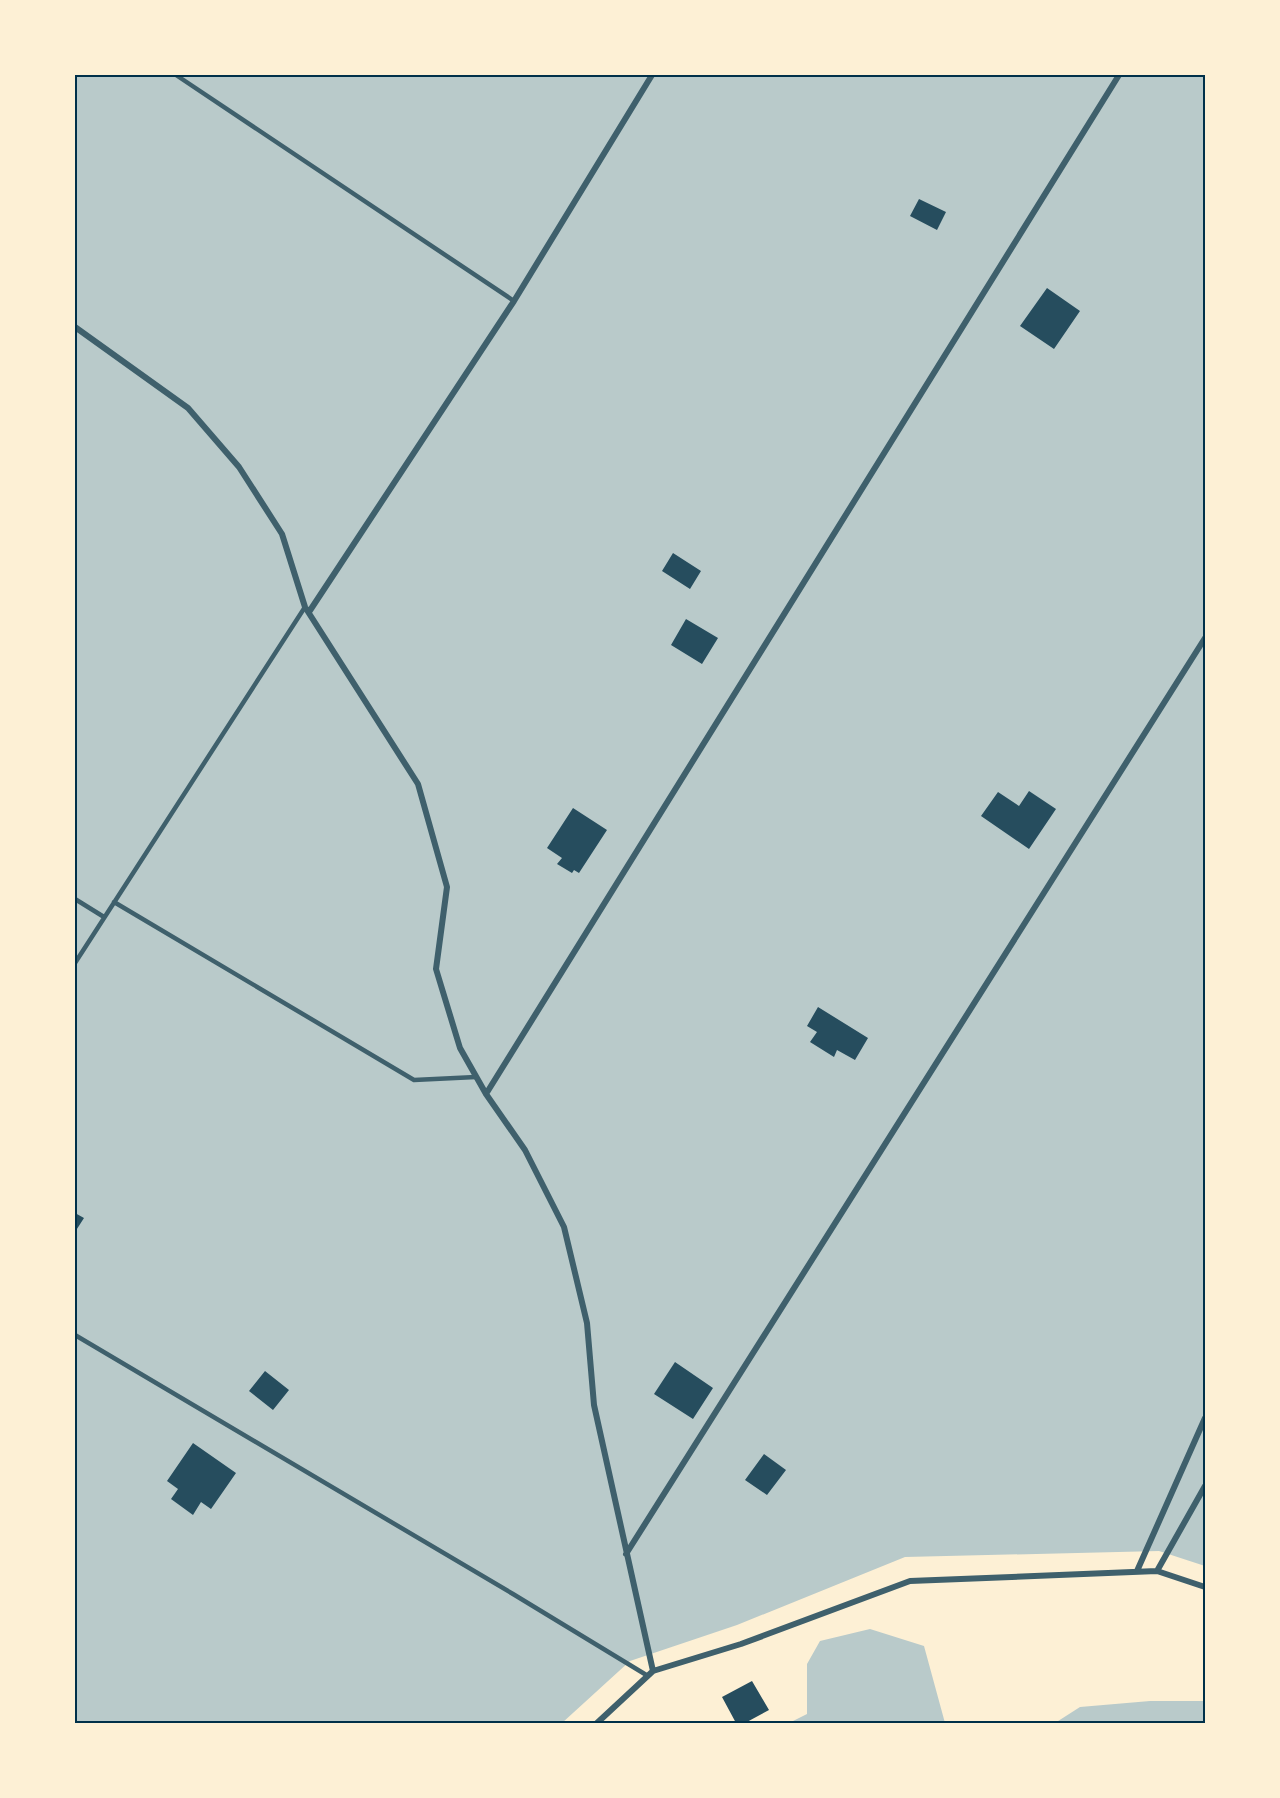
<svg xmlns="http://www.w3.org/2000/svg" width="1280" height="1798" font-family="Arial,sans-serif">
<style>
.green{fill:#b9caca}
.building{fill:#264d5e}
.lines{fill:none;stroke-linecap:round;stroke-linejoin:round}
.service{stroke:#3f606c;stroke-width:4.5}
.minor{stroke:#3f606c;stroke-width:6}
.neatline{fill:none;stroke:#003049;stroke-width:2}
</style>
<rect width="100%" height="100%" fill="#fdf0d5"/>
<path class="green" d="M 75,75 L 1205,75 L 1205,1566 L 1159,1551 L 905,1557 L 737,1625 L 630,1661 L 562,1723 L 75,1723 Z
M 870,1629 L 924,1646 L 945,1723 L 789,1723 L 807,1714 L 807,1664 L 820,1641 Z
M 1150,1701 L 1205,1701 L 1205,1723 L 1055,1723 L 1080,1707 Z"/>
<path class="building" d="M 919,199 L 946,212 L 937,230 L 910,216 Z
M 1047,288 L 1080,311 L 1054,349 L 1020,326 Z
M 673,553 L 701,571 L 690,589 L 662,571 Z
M 686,619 L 718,638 L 702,664 L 671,645 Z
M 1029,791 L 1056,809 L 1029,849 L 981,816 L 998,792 L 1019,806 Z
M 573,808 L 607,830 L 579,873 L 574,870 L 572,873 L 557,864 L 562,858 L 547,848 Z
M 818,1007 L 868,1038 L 855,1060 L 837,1050 L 834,1057 L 810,1042 L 817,1032 L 807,1026 Z
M 75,1213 L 84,1218 L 75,1232 Z
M 675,1362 L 713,1388 L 693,1419 L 654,1394 Z
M 265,1371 L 289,1390 L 273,1410 L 249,1391 Z
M 193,1443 L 236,1473 L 211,1509 L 201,1502 L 193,1515 L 171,1499 L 178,1489 L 167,1481 Z
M 764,1454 L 786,1470 L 767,1495 L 745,1480 Z
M 752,1681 L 769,1710 L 745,1723 L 736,1723 L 722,1697 Z"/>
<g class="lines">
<path class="service" d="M 176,75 L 514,301
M 75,899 L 104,917
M 114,902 L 414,1080 L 476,1077
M 75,963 L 305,607
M 75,1335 L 513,1594 L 648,1676"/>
<path class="minor" d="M 75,327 L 188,408 L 239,467 L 282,534 L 305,607 L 418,784 L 447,887 L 436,969 L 460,1048 L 486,1094 L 525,1150 L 564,1227 L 587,1323 L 594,1405 L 653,1671
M 309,612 L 514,301 L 652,75
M 486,1094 L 1119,75
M 626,1554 L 1205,638
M 1137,1571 L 1205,1418
M 1157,1571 L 1205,1486
M 597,1723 L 653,1671 L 741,1644 L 910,1581 L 1157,1571 L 1205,1587"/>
</g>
<rect width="1280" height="1798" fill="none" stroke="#fdf0d5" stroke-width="153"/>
<rect x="76" y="76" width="1128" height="1646" class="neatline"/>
</svg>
